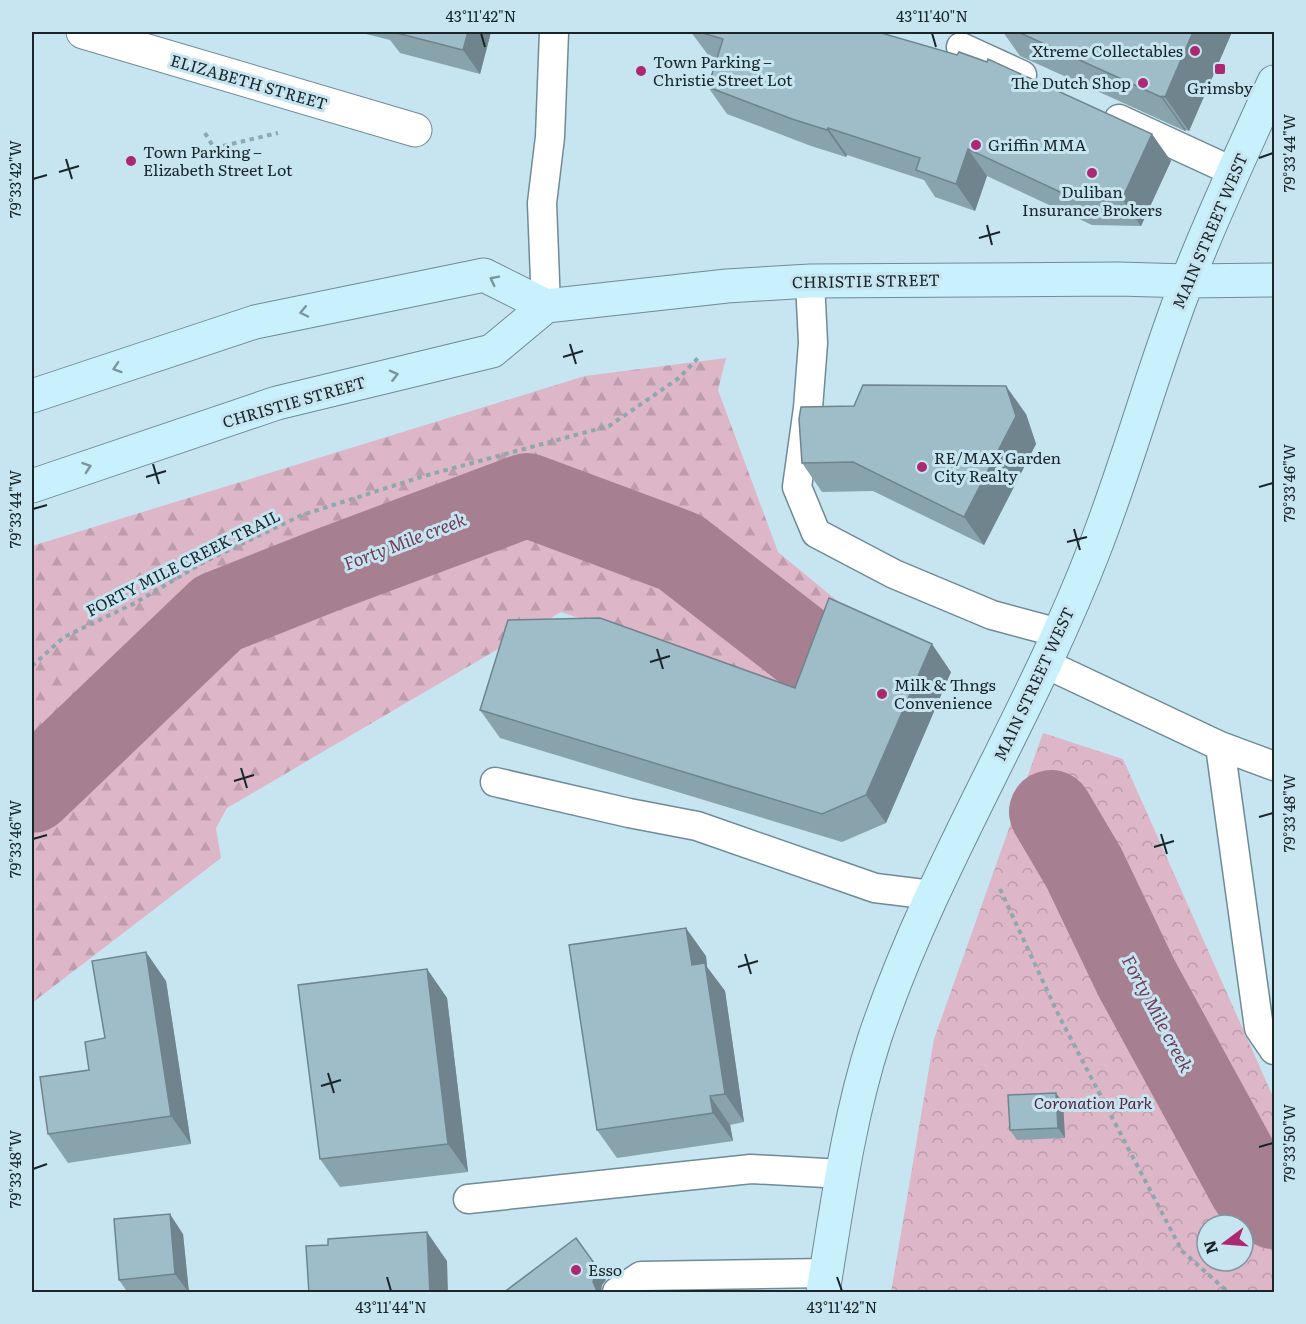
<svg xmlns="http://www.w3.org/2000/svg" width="1306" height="1324" font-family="Literata,serif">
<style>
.forest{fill:url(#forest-firs)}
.park{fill:url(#park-crowns);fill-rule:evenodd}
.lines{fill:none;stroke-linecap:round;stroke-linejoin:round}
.river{stroke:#a67f90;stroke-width:84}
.service-casing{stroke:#6f8b96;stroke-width:31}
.minor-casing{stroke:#6f8b96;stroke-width:35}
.secondary-casing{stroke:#6f8b96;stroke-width:35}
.path{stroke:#8ea7b0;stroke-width:4;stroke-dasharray:4.5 4.5;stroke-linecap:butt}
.service{stroke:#fff;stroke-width:28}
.minor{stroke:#fff;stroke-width:33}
.secondary{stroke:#c8f0fd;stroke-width:33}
.wall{fill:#89a3ac}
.shaded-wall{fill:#6f848c}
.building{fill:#9fbdc8;stroke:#6f848c;stroke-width:1.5}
.oneway{stroke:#79959e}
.ticks{fill:none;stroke:#192529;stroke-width:2}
.poi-dot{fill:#ab2872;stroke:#c6e5f1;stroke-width:2}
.labels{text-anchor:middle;stroke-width:6;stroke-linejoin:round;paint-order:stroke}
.poi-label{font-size:16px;fill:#192529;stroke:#c6e5f1;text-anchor:start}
.street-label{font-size:16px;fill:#192529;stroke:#c6e5f1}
.park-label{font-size:16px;font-style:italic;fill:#57243e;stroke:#c6e5f1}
.water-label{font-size:18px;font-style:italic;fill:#723c56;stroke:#c6e5f1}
.neatline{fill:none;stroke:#192529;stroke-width:2}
.ticks-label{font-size:15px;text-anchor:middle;fill:#192529}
</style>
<defs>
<pattern id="forest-firs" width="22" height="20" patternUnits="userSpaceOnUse" patternTransform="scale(1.5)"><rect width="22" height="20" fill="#ddb6c7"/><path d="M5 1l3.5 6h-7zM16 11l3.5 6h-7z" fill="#bd9cab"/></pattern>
<pattern id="park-crowns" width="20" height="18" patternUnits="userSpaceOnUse" patternTransform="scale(1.5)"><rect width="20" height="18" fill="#ddb6c7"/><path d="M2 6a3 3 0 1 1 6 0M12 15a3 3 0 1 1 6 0" fill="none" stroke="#bd9cab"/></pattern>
</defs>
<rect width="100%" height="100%" fill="#c6e5f1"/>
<path class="forest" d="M 726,358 L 718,390 L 778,552 L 841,604 L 800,693 L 561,612 L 227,808 L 216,828 L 221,858 L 32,1003 L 32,546 L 585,376 Z"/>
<path class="park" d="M 1043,733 L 1123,759 L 1274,1099 L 1274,1292 L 891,1292 L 934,1039 ZM 1207,1225 L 1243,1225 L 1243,1261 L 1207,1261 Z"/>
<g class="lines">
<path class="river" d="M 32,791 L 218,613 L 324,571 L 527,495 L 680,552 L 809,652
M 1051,812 L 1084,868 L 1136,977 L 1251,1188 L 1274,1207"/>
<defs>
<path id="service" d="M 961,47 L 1022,75
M 1119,119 L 1234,172
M 810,281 L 813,343 L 808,408 L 797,487 L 816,533 L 894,574 L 992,615 L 1059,633
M 546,306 L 542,203 L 550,137 L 554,32
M 1046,664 L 1220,746 L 1274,766
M 1220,746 L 1259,1028 L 1274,1050
M 495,782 L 629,813 L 697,826 L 875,888 L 932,895
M 468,1199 L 751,1169 L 843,1174
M 617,1292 L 641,1276 L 827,1273"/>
<path id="minor" d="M 83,32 L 415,130"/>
<path id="secondary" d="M 32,396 L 255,322 L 484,275 L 546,306 L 727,286 L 810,281 L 1119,279 L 1187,281 L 1274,280
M 32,486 L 277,403 L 492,351 L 546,306
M 823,1292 C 837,1207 848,1120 875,1037 C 932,868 1030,716 1094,550 C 1129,461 1153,368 1188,279 C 1214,212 1245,147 1274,82"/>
</defs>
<use href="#service" class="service-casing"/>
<use href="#minor" class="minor-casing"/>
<use href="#secondary" class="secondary-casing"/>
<path class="path" d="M 205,133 L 214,148 L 278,133
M 32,666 L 64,637 L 135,603 L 206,561 L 302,515 L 424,476 L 609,426 L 679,378 L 700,356
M 1000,889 L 1060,1018 L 1182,1251 L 1228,1292"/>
<use href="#service" class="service"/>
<use href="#minor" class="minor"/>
<use href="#secondary" class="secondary"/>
</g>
<path class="wall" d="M 358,32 L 491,32 L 480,74 L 400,53 L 390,40 Z
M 691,32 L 878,32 L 1171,161 L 1141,226 L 1092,225 L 987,176 L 975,211 L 935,197 L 924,180 L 847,155 L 846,157 L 811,146 L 727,114 L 708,87 L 717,58 L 708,55 Z
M 1003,32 L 1232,32 L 1189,131 L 1186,130 L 1185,131 L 1020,56 Z
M 1026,414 L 1036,444 L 984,545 L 873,491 L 822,492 L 802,463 Z
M 951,672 L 886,823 L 842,842 L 500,738 L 480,710 L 795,688 Z
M 706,956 L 707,967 L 725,991 L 744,1122 L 730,1125 L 733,1141 L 617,1158 L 597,1130 Z
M 427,969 L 447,998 L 468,1172 L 340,1187 L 320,1159 Z
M 166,981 L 191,1144 L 68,1163 L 48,1134 L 89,1070 L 105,1038 Z
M 1063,1103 L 1065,1138 L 1017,1140 L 1010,1130 Z
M 183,1234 L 189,1293 L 128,1293 L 119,1280 Z"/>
<path class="shaded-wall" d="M 468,32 L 491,32 L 480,74 L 463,50 Z
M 1193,32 L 1232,32 L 1189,131 L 1165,97 Z
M 1162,96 L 1186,130 L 1185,131 L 1161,97 Z
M 828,128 L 847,155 L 846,157 L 827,130 Z
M 1152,134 L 1171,161 L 1141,226 L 1122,199 Z
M 968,149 L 987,176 L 975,211 L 956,184 Z
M 1006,386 L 1026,414 L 1036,444 L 984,545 L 964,517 Z
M 932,644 L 951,672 L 886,823 L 866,795 Z
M 686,928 L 706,956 L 707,967 L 725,991 L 744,1122 L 725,1094 L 692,965 Z
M 146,952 L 166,981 L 191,1144 L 171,1116 Z
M 427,969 L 447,998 L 468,1172 L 448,1144 Z
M 1056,1093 L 1063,1103 L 1065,1138 L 1058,1128 Z
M 710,1096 L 730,1125 L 733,1141 L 713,1113 Z
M 170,1214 L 183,1234 L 189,1293 L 175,1274 Z
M 427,1232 L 447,1261 L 448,1293 L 430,1293 Z
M 599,1270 L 606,1280 L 602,1285 L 601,1293 L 597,1293 L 593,1282 L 595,1275 Z"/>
<path class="building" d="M 393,32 L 468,32 L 463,50 Z
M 699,32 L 878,32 L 957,55 L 959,52 L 987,62 L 988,59 L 1152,134 L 1122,199 L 1073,198 L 968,149 L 956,184 L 916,170 L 920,158 L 828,128 L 827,130 L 792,119 L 708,87 L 723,39 Z
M 1018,32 L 1193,32 L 1165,97 L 1162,96 L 1161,97 Z
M 863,385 L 1006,386 L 1016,416 L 964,517 L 853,462 L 802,463 L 799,419 L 801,407 L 854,406 Z
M 829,598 L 932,644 L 866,795 L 822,814 L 480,710 L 508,620 L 600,618 L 795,688 Z
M 686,928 L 692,965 L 705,963 L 725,1094 L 710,1096 L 713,1113 L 597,1130 L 569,945 Z
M 146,952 L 171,1116 L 48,1134 L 40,1077 L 89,1070 L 85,1042 L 105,1038 L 92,961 Z
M 427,969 L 448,1144 L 320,1159 L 298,985 Z
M 1056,1093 L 1058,1128 L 1010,1130 L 1008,1095 Z
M 170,1214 L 175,1274 L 119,1280 L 114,1219 Z
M 427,1232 L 430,1293 L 309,1293 L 306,1246 L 328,1245 L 328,1239 Z
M 576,1238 L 599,1270 L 595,1275 L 593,1282 L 597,1291 L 598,1293 L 503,1293 Z"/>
<defs><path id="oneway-chevron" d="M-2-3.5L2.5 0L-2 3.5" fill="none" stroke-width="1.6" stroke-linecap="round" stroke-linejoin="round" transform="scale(1.5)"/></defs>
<g class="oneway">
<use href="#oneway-chevron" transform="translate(494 280) rotate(-153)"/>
<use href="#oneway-chevron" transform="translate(304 312) rotate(168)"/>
<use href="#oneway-chevron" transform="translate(117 368) rotate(162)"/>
<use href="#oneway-chevron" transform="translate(394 375) rotate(-14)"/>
<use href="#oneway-chevron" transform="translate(87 467) rotate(-19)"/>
</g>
<path class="ticks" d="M 481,33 L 485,47M 932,33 L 936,47M 1259,158 L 1273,153M 66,159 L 72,179M 59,172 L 79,166M 33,179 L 47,175M 987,225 L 992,245M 979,238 L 1000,232M 570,344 L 576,364M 563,357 L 583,351M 153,464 L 159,484M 146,477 L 166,471M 1259,487 L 1273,483M 33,509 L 47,505M 1074,529 L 1080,550M 1067,542 L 1087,537M 657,649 L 663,669M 650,662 L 670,656M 241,768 L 247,788M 234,781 L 254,775M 1259,817 L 1273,813M 1161,834 L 1167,854M 33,839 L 47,835M 1154,847 L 1174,841M 745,954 L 751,974M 738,967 L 758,961M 328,1073 L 334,1093M 321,1086 L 341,1080M 1259,1147 L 1273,1143M 33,1169 L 47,1164M 387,1277 L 391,1291M 837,1277 L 842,1291"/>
<g class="poi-dot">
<circle cx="1195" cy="51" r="6"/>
<rect x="1214" y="63" width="12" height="12" rx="3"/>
<circle cx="641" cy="71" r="6"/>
<circle cx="1143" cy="83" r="6"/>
<circle cx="976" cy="145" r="6"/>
<circle cx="131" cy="161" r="6"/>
<circle cx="1092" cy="173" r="6"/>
<circle cx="922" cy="467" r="6"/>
<circle cx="882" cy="694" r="6"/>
<circle cx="576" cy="1270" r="6"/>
</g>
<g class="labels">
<g class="poi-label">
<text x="1183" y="57" text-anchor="end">Xtreme Collectables</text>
<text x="653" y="68">Town Parking –<tspan x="653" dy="18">Christie Street Lot</tspan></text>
<text x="1131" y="89" text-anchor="end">The Dutch Shop</text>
<text x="1220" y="94" text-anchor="middle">Grimsby</text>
<text x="988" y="151">Griffin MMA</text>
<text x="143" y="158">Town Parking –<tspan x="143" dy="18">Elizabeth Street Lot</tspan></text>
<text x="1092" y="198" text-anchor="middle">Duliban<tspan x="1092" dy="18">Insurance Brokers</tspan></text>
<text x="934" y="464">RE/MAX Garden<tspan x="934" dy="18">City Realty</tspan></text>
<text x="894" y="691">Milk &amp; Thngs<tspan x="894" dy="18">Convenience</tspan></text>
<text x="588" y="1276">Esso</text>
</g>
<g class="street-label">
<text transform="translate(249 82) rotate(16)" y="6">ELIZABETH STREET</text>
<text transform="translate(1210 231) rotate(-67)" y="6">MAIN STREET WEST</text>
<text transform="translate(866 281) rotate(-1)" y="6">CHRISTIE STREET</text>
<text transform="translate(294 402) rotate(-16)" y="6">CHRISTIE STREET</text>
<text transform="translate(183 563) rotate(-27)" y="6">FORTY MILE CREEK TRAIL</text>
<text transform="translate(1034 684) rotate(-65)" y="6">MAIN STREET WEST</text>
</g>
<g class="park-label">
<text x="1093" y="1109">Coronation Park</text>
</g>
<g class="water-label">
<text transform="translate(405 542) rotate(-21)" y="6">Forty Mile creek</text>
<text transform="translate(1157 1014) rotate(62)" y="6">Forty Mile creek</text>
</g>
</g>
<rect width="1306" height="1324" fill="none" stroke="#c6e5f1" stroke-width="66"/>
<g transform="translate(1225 1243) rotate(254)"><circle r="28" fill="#c6e5f1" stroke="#8198a1" stroke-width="1.5"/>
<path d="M0-4.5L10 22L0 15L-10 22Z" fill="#ab2872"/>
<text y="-9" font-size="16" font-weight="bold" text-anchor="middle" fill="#192529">N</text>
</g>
<rect x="33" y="33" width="1240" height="1258" class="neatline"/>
<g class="ticks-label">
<text x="481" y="22">43°11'42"N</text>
<text x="932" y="22">43°11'40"N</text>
<text transform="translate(1290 153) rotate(-90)" y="5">79°33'44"W</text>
<text transform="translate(16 179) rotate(-90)" y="5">79°33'42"W</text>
<text transform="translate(1290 483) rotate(-90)" y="5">79°33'46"W</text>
<text transform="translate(16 509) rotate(-90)" y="5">79°33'44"W</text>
<text transform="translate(1290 813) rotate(-90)" y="5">79°33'48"W</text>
<text transform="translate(16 839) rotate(-90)" y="5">79°33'46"W</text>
<text transform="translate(1290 1143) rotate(-90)" y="5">79°33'50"W</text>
<text transform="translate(16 1169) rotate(-90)" y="5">79°33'48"W</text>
<text x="391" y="1313">43°11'44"N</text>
<text x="842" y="1313">43°11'42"N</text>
</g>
</svg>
